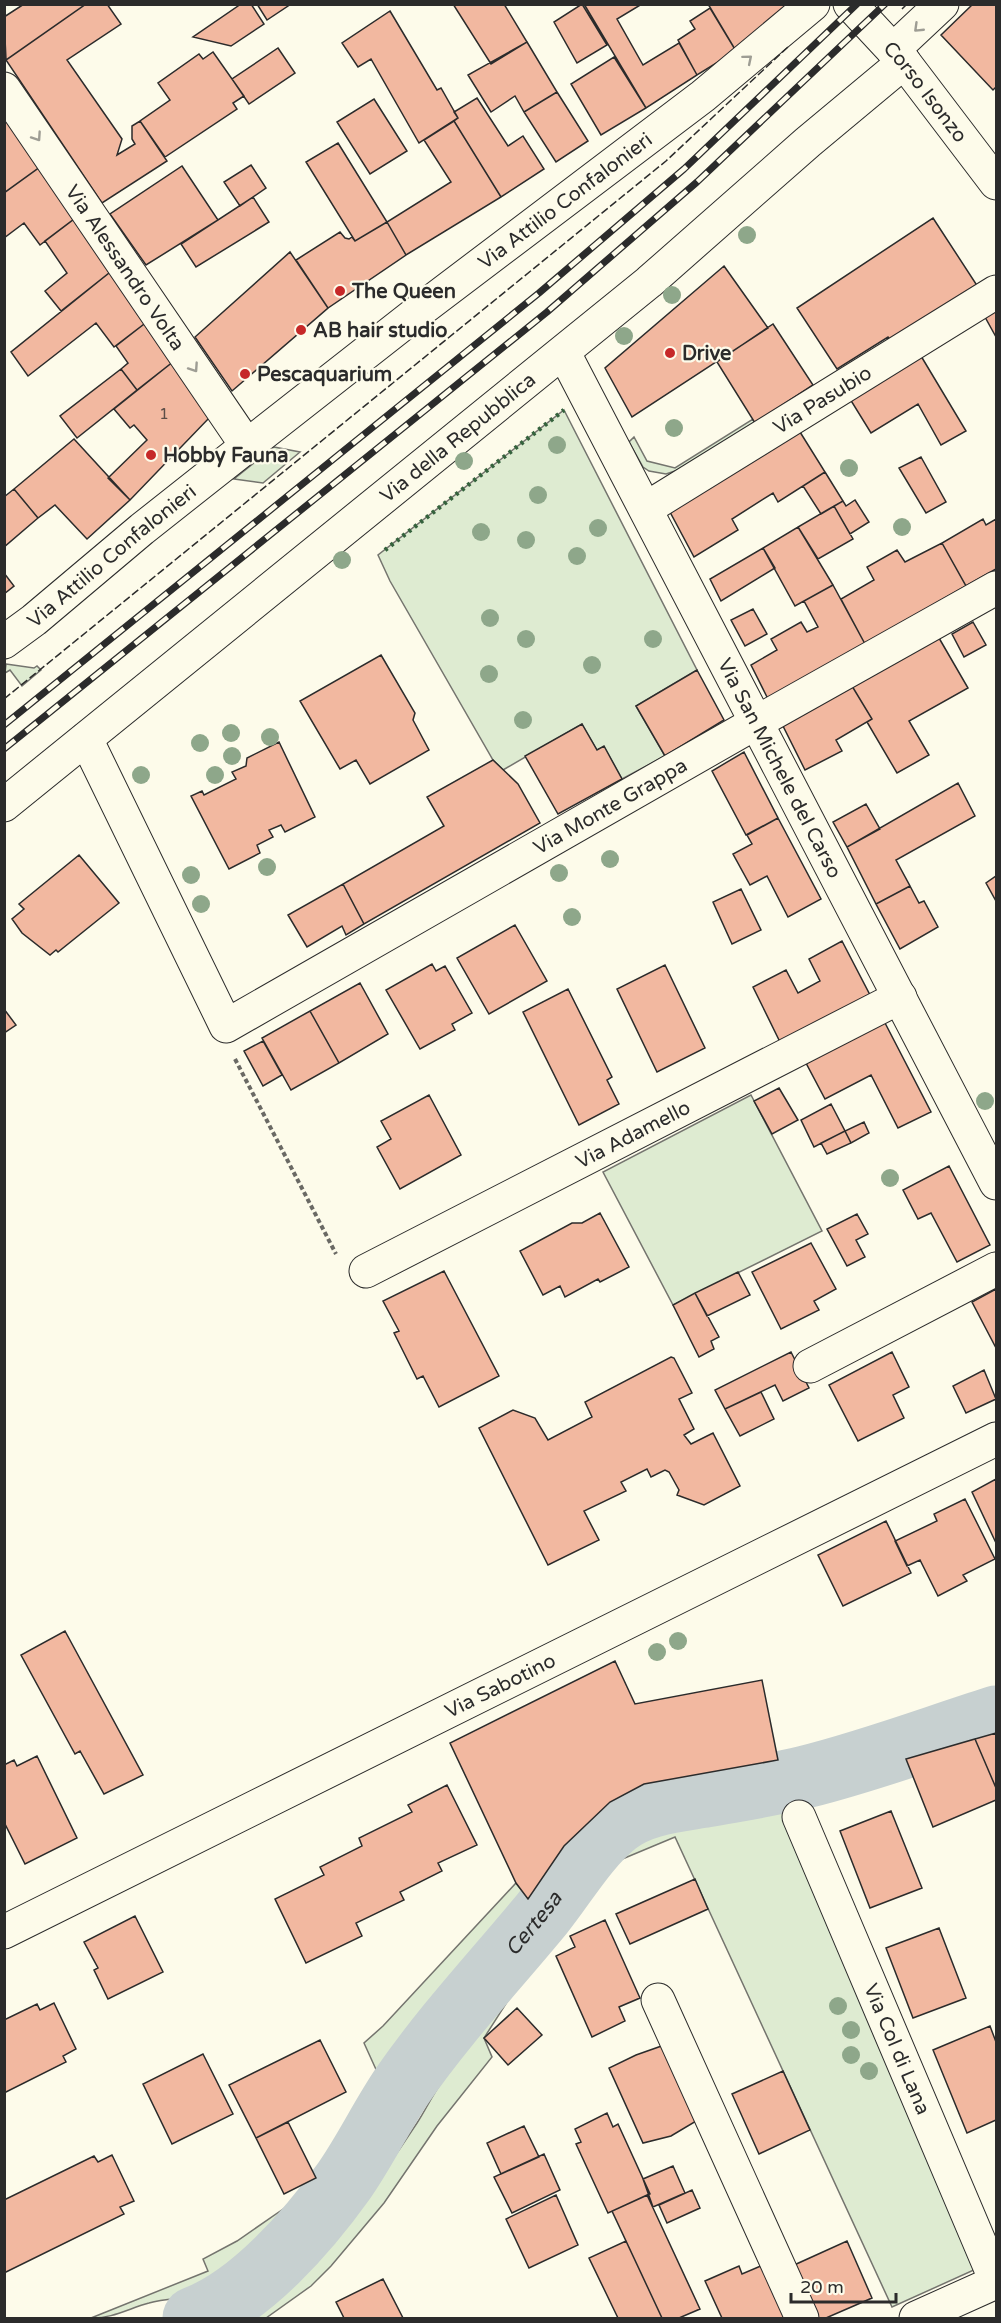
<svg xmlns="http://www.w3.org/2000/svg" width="1001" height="2323" font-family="'Varela Round',sans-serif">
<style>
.green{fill:#deebd1;stroke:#74746e;stroke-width:1.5}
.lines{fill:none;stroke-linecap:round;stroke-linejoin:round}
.river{stroke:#c7d0d0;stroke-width:63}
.building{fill:#f2b8a0;stroke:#2b2b2b;stroke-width:1.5}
.minor-casing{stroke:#2b2b2b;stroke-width:35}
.path{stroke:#6a6964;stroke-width:4;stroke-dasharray:4.5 3;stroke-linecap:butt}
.minor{stroke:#fdfbea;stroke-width:33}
.rail-casing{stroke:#2b2b2b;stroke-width:7}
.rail{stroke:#fdfbea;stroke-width:4.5;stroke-dasharray:14;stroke-linecap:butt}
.hedge{stroke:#34623c;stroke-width:4.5;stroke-dasharray:3 4.5;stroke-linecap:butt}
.fence{stroke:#2b2b2b;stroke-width:1.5;stroke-dasharray:8 3;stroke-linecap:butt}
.tree{fill:#8ea78a}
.oneway{stroke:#9e9d94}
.poi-dot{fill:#c62828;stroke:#fdfbea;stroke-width:2}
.labels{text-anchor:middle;stroke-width:4.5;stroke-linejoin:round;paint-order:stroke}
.number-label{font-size:16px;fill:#5d4e48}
.street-label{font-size:20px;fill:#2b2b2b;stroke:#fdfbea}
.poi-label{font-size:20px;font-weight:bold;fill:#2b2b2b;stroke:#fdfbea;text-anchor:start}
.water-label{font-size:21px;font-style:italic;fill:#2b2b2b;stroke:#fdfbea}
</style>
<rect width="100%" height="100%" fill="#fdfbea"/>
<path class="green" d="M 564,410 L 697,670 L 636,706 L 665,756 L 622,779 L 604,747 L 597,750 L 582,724 L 503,770 L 493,760 L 390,581 L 378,555 Z
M 753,419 L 755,423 L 681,469 L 666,474 L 649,471 L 643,467 L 629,442 L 634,437 L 647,461 L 675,468 Z
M 274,447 L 300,452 L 263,483 L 234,479 Z
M 6,664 L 34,668 L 37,666 L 41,670 L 22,686 L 10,670 L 5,673 Z
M 751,1095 L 822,1231 L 673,1305 L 603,1172 Z
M 996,1692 L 996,1699 L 885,1741 L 824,1760 L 705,1785 L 652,1790 L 613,1808 L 584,1833 L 442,1994 L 397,2049 L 379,2076 L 364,2043 L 383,2026 L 516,1883 L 528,1898 L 564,1846 L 610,1802 L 644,1784 L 778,1760 L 861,1743 L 956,1705 Z
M 800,1789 L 803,1799 L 786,1806 L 975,2252 L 976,2269 L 892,2307 L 675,1837 L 596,1870 C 603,1860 611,1850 620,1842 C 664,1807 745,1800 800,1789 Z
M 541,1949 L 484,2038 L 492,2057 L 437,2126 L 384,2203 L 331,2266 L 311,2286 L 266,2318 L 228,2318 C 306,2272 368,2199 417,2123 C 426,2109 433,2094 443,2080 C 474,2036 507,1992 541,1949 Z
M 289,2205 L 294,2215 C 270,2241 235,2286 199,2295 C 183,2299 166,2298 149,2303 C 130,2308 111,2319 91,2318 L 208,2271 L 203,2259 L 237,2241 Z"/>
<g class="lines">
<path class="river" id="s1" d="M 194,2318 C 251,2297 309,2230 344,2181 C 365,2151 381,2117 402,2086 C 444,2025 495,1971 542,1914 C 566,1884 586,1848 616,1824 C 641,1804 676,1801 706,1796 C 739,1790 772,1785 805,1777 C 870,1761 933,1737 996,1717"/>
</g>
<path class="building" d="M 24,4 L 86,4 L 6,60 L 4,17 Z
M 86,4 L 107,4 L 121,24 L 67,60 L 122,139 L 117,155 L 135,144 L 132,139 L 132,126 L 140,121 L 167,161 L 102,203 L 6,60 Z
M 241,4 L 251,4 L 264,24 L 231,46 L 193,37 Z
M 257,4 L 291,4 L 267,20 Z
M 453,4 L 504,4 L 527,42 L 491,64 Z
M 582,4 L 607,45 L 577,63 L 554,22 Z
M 584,4 L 642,4 L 617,19 L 643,65 L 679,43 L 697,75 L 646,108 Z
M 708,4 L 794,4 L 736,51 Z
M 973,4 L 996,4 L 996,87 L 993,90 L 941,35 Z
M 710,8 L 736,51 L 697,75 L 678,40 L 695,29 L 690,21 Z
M 390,11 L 437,90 L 441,88 L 458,118 L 419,143 L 371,59 L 358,67 L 342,43 Z
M 527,42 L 557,92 L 524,112 L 515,96 L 491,112 L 468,75 Z
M 278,48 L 295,73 L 249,104 L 232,79 Z
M 213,52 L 244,96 L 233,103 L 237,109 L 165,157 L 140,121 L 170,100 L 158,83 L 199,54 L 203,59 Z
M 614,57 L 646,108 L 601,135 L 571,84 Z
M 557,92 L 588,141 L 556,162 L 524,112 Z
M 477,98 L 508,146 L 523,136 L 544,169 L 501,197 L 454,121 L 458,118 L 454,112 Z
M 374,99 L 407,151 L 370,174 L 337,122 Z
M 4,107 L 44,164 L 4,193 Z
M 454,121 L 501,197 L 406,255 L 387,222 L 451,182 L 424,140 Z
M 338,143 L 387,222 L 355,241 L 306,162 Z
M 44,164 L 78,216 L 40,245 L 24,223 L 4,238 L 4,193 Z
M 251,165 L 266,188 L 240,206 L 224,182 Z
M 182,166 L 218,220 L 146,265 L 110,214 Z
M 253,197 L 269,222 L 196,267 L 181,244 Z
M 78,216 L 114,269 L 61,311 L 45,291 L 67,273 L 45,241 Z
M 933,218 L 978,287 L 890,340 L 888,337 L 837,369 L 797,308 Z
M 387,222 L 406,255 L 328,308 L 296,260 L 340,232 L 345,238 L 349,239 L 352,237 L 355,241 Z
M 290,252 L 328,308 L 232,391 L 195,337 Z
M 724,266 L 768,328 L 632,417 L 605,368 Z
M 114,269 L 148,321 L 114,347 L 96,323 L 28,376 L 11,352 Z
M 996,310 L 996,337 L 985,317 Z
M 148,321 L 174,361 L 137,390 L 121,369 L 128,363 L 116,346 Z
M 773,324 L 813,385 L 755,423 L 717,362 Z
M 921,356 L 966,431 L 941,445 L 918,404 L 871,433 L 850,399 Z
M 174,361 L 211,416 L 130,500 L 108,478 L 147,440 L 134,425 L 130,428 L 114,409 Z
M 121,369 L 137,390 L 77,438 L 60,416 Z
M 800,432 L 825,472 L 778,502 L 773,493 L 732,519 L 738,530 L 694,557 L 670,512 Z
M 74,439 L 130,500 L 87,539 L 55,505 L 38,518 L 14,489 Z
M 921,457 L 946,502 L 926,513 L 899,468 Z
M 825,472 L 843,501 L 821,514 L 803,486 Z
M 14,489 L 38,518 L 4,547 L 4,497 Z
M 855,500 L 869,522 L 850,534 L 834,506 L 843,501 L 846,506 Z
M 834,506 L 853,539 L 818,559 L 798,527 Z
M 983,519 L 986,525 L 996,519 L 996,569 L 966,586 L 942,543 Z
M 798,527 L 833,585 L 795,606 L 763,548 Z
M 942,543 L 966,586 L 865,644 L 841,599 L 874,580 L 867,567 L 897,550 L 905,562 Z
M 763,548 L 775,568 L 721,601 L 710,579 Z
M 4,573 L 14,586 L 4,594 Z
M 833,585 L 865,644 L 768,699 L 751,665 L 777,650 L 771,639 L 801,622 L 807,632 L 818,627 L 804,601 Z
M 753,609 L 767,634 L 745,646 L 731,620 Z
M 973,622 L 986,645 L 964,657 L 952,634 Z
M 939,638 L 968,688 L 909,721 L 929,755 L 897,773 L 867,722 L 872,719 L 852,686 Z
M 381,655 L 415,713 L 413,720 L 429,750 L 370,784 L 356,760 L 340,769 L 300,701 Z
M 697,670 L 724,720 L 665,756 L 636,706 Z
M 852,686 L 872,719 L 836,740 L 842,751 L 805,770 L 783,726 Z
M 582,724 L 597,750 L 604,746 L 622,779 L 558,814 L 525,756 Z
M 279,742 L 315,817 L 285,832 L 281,825 L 269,830 L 273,837 L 257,845 L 260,853 L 229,869 L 191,796 L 202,791 L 204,795 L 236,779 L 232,772 L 246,766 L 247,758 Z
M 744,752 L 778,818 L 746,835 L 712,771 Z
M 493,760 L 518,784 L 540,823 L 364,924 L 343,884 L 444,826 L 427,797 Z
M 958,783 L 975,816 L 896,860 L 910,886 L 876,904 L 847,847 Z
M 866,804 L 880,829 L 847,847 L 833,822 Z
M 778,818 L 821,899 L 788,917 L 767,876 L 750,885 L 733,854 L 752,844 L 747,835 Z
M 79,855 L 119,903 L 58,952 L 56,950 L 50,955 L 22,933 L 12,919 L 24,909 L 19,904 Z
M 996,876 L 996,901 L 986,883 Z
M 343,884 L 364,924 L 346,935 L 342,926 L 307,947 L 288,915 Z
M 910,886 L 919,903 L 924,901 L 938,927 L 900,949 L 876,904 Z
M 741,889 L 761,930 L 732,944 L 713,902 Z
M 515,925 L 547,981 L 489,1014 L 457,958 Z
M 842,941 L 870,995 L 780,1042 L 753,987 L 786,970 L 798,993 L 820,981 L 809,959 Z
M 432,964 L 436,971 L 445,966 L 472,1013 L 452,1024 L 455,1030 L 420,1049 L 386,990 Z
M 665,965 L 705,1048 L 657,1072 L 617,989 Z
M 360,983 L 388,1034 L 339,1063 L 310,1011 Z
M 568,989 L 612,1077 L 607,1080 L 619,1104 L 579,1125 L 523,1012 Z
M 4,1009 L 16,1025 L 4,1033 Z
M 310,1011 L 339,1063 L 291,1090 L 262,1038 Z
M 884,1021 L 931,1112 L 898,1128 L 871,1075 L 825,1099 L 806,1063 Z
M 263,1041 L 282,1075 L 263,1086 L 244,1051 Z
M 779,1088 L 798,1120 L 772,1134 L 754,1101 Z
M 429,1095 L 461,1155 L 400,1189 L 377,1147 L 391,1139 L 381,1121 Z
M 831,1104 L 845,1131 L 814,1147 L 801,1120 Z
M 864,1122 L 869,1133 L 851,1143 L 845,1131 Z
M 845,1131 L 851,1143 L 827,1154 L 821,1143 Z
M 949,1166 L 990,1245 L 957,1262 L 931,1213 L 918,1219 L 903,1190 Z
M 600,1213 L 629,1267 L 600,1282 L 598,1279 L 565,1297 L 560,1286 L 543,1295 L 520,1251 L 572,1223 L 582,1223 Z
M 857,1214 L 868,1234 L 856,1240 L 865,1257 L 847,1266 L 827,1229 Z
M 811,1243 L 836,1289 L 814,1301 L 819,1310 L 781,1329 L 752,1272 Z
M 444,1271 L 499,1376 L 439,1407 L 423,1376 L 417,1379 L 394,1333 L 399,1331 L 383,1301 Z
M 738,1272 L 750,1295 L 707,1316 L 695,1293 Z
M 996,1289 L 996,1348 L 972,1302 Z
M 695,1293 L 719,1337 L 711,1341 L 714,1349 L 699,1357 L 673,1305 Z
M 791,1352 L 809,1388 L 783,1401 L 775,1385 L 725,1409 L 715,1390 Z
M 892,1352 L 909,1387 L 893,1395 L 904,1418 L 858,1441 L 829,1385 Z
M 671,1357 L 674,1358 L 692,1393 L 679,1399 L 694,1429 L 684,1435 L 691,1444 L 713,1433 L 740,1486 L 704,1505 L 677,1495 L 679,1490 L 669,1472 L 665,1470 L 651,1477 L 647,1469 L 621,1482 L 626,1491 L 584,1511 L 599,1540 L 548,1565 L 479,1428 L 513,1410 L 535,1418 L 548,1440 L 592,1417 L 585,1402 Z
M 984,1370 L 996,1399 L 966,1413 L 953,1386 Z
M 761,1392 L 774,1419 L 740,1436 L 725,1409 Z
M 996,1479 L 996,1543 L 972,1492 Z
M 965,1499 L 995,1559 L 963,1575 L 967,1581 L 938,1596 L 920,1560 L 907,1566 L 895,1541 L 937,1521 L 934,1514 Z
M 886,1521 L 911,1573 L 843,1606 L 818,1555 Z
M 65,1631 L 143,1775 L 104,1794 L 80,1751 L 75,1754 L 21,1655 Z
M 615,1661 L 635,1704 L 762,1680 L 778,1760 L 644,1784 L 610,1802 L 564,1846 L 528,1899 L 516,1883 L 450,1743 Z
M 996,1733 L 996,1788 L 975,1739 Z
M 975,1739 L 996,1788 L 996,1800 L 933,1827 L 906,1759 Z
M 37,1756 L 77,1838 L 25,1864 L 4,1822 L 4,1765 L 14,1760 L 17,1766 Z
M 447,1785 L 477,1845 L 438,1863 L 442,1871 L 400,1892 L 404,1900 L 356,1923 L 362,1936 L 306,1963 L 275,1899 L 324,1875 L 320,1867 L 362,1846 L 359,1838 L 412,1812 L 408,1805 Z
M 891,1811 L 922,1888 L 870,1908 L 840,1831 Z
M 695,1879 L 708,1909 L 630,1944 L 616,1914 Z
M 135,1916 L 163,1972 L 108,1999 L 94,1970 L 98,1968 L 84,1942 Z
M 605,1920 L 640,1998 L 619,2007 L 625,2021 L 592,2037 L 556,1956 L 575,1947 L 570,1936 Z
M 939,1928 L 966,1998 L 913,2018 L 886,1948 Z
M 54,2003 L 76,2049 L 63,2056 L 66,2062 L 4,2093 L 4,2020 L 37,2004 L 40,2010 Z
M 517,2008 L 542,2035 L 508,2065 L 484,2038 Z
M 990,2026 L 996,2042 L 996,2120 L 967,2133 L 933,2050 Z
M 320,2040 L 346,2092 L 256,2138 L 229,2085 Z
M 670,2043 L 703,2117 L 671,2136 L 643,2143 L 609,2068 L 636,2055 Z
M 203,2054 L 233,2114 L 172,2144 L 143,2084 Z
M 783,2071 L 810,2130 L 759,2154 L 732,2094 Z
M 607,2113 L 613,2127 L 618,2124 L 650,2194 L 608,2213 L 576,2144 L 581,2142 L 575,2129 Z
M 288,2122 L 316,2178 L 284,2194 L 256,2138 Z
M 524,2126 L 539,2157 L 501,2174 L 487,2143 Z
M 544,2154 L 560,2190 L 512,2213 L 494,2177 Z
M 112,2155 L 134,2201 L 120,2207 L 124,2214 L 4,2273 L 4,2200 L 94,2156 L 98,2162 Z
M 673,2166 L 685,2193 L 653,2207 L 643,2179 Z
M 692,2190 L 700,2208 L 667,2223 L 659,2205 Z
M 556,2195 L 578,2245 L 529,2268 L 506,2219 Z
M 647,2195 L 700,2309 L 679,2318 L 662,2318 L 612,2211 Z
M 626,2241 L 662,2318 L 618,2318 L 589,2258 Z
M 847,2241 L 872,2298 L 826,2318 L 815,2318 L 792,2266 Z
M 763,2265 L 787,2318 L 722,2318 L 705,2281 L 739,2266 L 742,2274 Z
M 383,2279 L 403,2318 L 344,2318 L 336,2302 Z"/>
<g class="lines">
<defs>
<g id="minor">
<path id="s2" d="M 850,4 L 904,62 L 996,183"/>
<path d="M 893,50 L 942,4"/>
<path id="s3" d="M 4,89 L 247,446"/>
<path id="s4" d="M 564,353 L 996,1183"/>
<path id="s5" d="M 647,508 L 996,292"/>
<path id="s6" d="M 4,642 L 34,620 L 142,529 L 247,446 L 423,308 L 703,96 L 813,4"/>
<path id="s7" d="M 86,739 L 226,1026 L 757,722 L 996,588"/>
<path id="s8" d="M 4,805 L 649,282 L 808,142 L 904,62"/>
<path id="s9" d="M 366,1271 L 900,997"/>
<path d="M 810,1366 L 996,1269"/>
<path id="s10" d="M 799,1817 L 996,2281"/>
<path id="s11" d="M 4,1932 L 996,1439"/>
<path d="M 658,2000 L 802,2318"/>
<path d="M 916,2318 L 996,2282"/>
</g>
</defs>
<use href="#minor" class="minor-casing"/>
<path class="path" d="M 235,1059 L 336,1254"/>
<use href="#minor" class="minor"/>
<defs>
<path id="rail" d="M 4,725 L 539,293 L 684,169 L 857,4
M 4,749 L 547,312 L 697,182 L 885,4"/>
</defs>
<use href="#rail" class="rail-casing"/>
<use href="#rail" class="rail"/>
<path class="hedge" d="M 385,550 L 564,410"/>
<path class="fence" d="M 902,9 L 907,4
M 4,699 L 666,161 L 790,45"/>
</g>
<g class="tree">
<circle cx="747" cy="235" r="9"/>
<circle cx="672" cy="295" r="9"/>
<circle cx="624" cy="336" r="9"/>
<circle cx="674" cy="428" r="9"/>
<circle cx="557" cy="445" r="9"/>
<circle cx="464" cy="461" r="9"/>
<circle cx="849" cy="468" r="9"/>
<circle cx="538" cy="495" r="9"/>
<circle cx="902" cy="527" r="9"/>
<circle cx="598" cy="528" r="9"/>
<circle cx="481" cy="532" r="9"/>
<circle cx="526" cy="540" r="9"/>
<circle cx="577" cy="556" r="9"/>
<circle cx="342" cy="560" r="9"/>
<circle cx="490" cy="618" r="9"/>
<circle cx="526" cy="639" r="9"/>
<circle cx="653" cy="639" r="9"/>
<circle cx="592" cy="665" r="9"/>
<circle cx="489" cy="674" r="9"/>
<circle cx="523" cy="720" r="9"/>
<circle cx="231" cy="733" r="9"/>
<circle cx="270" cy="737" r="9"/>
<circle cx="200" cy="743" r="9"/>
<circle cx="232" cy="756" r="9"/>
<circle cx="141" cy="775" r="9"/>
<circle cx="215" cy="775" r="9"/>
<circle cx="610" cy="859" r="9"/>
<circle cx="267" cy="867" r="9"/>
<circle cx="559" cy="873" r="9"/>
<circle cx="191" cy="875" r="9"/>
<circle cx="201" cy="904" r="9"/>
<circle cx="572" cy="917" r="9"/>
<circle cx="985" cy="1101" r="9"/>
<circle cx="890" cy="1178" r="9"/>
<circle cx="678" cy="1641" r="9"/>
<circle cx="657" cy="1652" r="9"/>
<circle cx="838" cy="2006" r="9"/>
<circle cx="851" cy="2030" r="9"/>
<circle cx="851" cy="2055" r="9"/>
<circle cx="869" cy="2071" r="9"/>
</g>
<defs><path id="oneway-chevron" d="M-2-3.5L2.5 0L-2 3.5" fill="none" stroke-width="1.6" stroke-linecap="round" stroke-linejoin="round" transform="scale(1.5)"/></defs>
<g class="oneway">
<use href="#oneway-chevron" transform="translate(918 28) rotate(136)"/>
<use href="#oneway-chevron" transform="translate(748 59) rotate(-40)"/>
<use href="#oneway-chevron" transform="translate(37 137) rotate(56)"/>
<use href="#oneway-chevron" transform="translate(194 368) rotate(56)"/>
</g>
<g class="poi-dot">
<circle cx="340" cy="291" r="6"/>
<circle cx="301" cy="330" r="6"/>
<circle cx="670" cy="353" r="6"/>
<circle cx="245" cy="374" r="6"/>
<circle cx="151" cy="455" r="6"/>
</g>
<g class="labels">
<g class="number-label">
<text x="164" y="419">1</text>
</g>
<g class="street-label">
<text dy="7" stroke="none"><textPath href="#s2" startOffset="116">Corso Isonzo</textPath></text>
<text dy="7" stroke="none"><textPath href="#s6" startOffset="714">Via Attilio Confalonieri</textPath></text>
<text dy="7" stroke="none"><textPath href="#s3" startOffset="216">Via Alessandro Volta</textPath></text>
<text dy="7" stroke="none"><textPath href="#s5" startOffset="206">Via Pasubio</textPath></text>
<text dy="7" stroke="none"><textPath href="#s8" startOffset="584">Via della Repubblica</textPath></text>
<text dy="7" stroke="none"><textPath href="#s6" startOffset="138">Via Attilio Confalonieri</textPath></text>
<text dy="7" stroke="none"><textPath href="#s4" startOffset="468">Via San Michele del Carso</textPath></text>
<text dy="7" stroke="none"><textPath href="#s7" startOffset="762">Via Monte Grappa</textPath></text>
<text dy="7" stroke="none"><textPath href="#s9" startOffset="300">Via Adamello</textPath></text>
<text dy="7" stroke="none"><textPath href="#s11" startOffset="554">Via Sabotino</textPath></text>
<text dy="7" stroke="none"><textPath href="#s10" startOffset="252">Via Col di Lana</textPath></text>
</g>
<g class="poi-label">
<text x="352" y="298">The Queen</text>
<text x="313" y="337">AB hair studio</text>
<text x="682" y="360">Drive</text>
<text x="257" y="381">Pescaquarium</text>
<text x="163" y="462">Hobby Fauna</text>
</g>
<g class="water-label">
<text dy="7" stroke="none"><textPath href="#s1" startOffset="526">Certesa</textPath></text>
</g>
</g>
<rect width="1001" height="2323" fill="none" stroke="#2b2b2b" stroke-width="12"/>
<path d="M791 2293v9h105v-9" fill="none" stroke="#2b2b2b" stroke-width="3"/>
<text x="800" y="2293" font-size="18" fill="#2b2b2b" stroke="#fdfbea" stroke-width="4.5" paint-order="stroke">20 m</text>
</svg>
